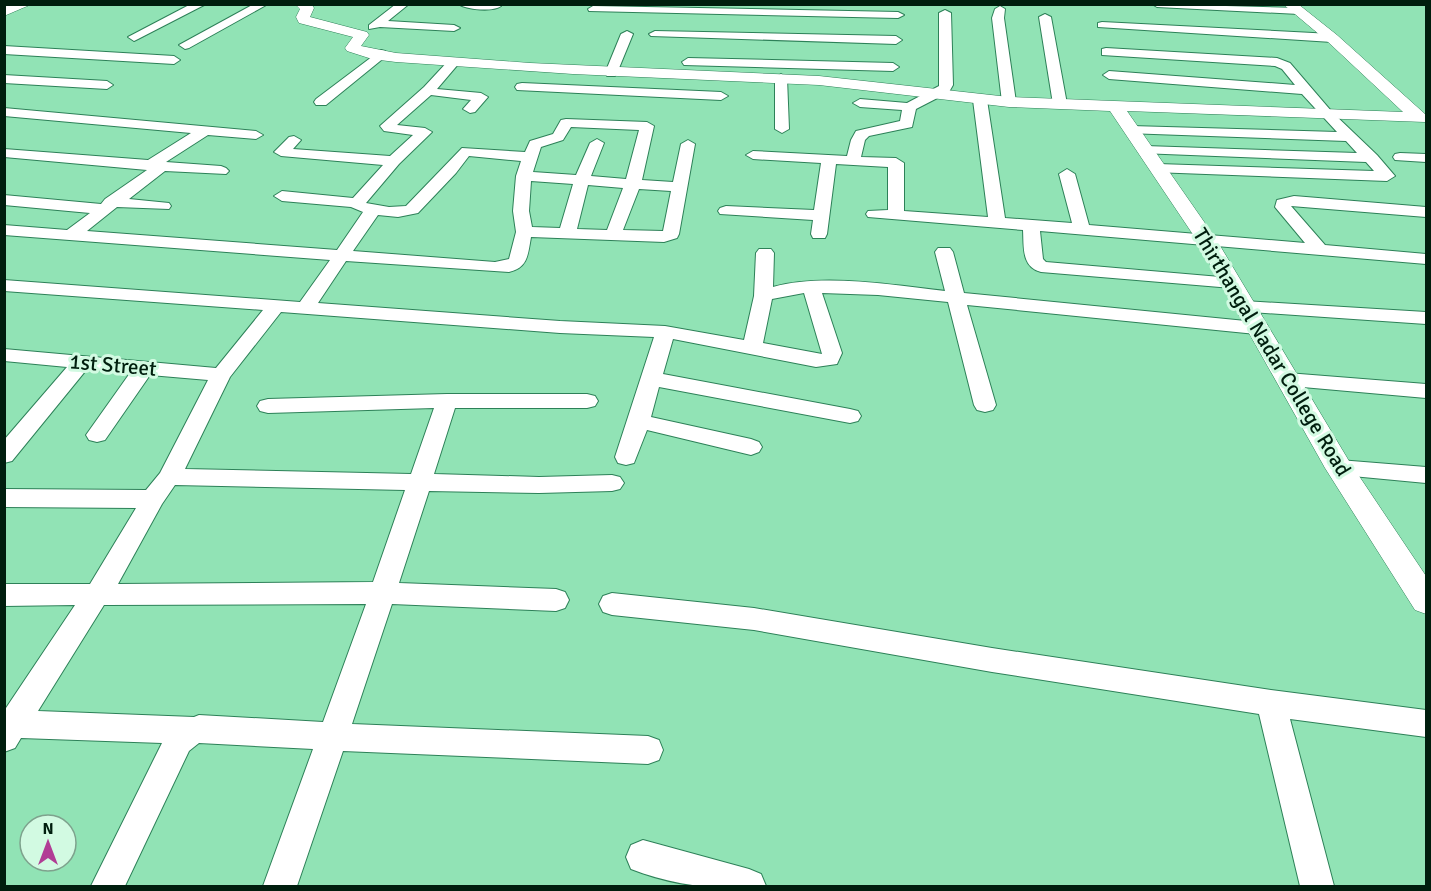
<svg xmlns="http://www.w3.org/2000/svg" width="1431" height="891" font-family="Signika,sans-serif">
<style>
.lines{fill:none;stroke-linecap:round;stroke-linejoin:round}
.minor-casing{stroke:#2d8158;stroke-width:2}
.tertiary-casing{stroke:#2d8158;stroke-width:1}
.minor{fill:#fff;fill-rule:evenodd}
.tertiary{fill:#fff;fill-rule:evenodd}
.labels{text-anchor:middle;stroke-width:6;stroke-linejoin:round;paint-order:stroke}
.street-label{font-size:21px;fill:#001e0e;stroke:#d2fae2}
</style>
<rect width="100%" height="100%" fill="#91e3b5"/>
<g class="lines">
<defs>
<path id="minor" d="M 191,4 L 206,4 L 138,39 L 134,41 L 128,37 Z
M 254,4 L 268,4 L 189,48 L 185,49 L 179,45 Z
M 396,4 L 409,4 L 388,21 L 454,25 L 460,28 L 454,31 L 380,27 L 369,29 L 369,25 Z
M 458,4 L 500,4 L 501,6 C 493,12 467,10 458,4 Z
M 1152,4 L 1299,8 L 1304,11 L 1299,14 L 1157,7 Z
M 593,6 L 898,12 L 904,15 L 898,18 L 589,11 L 588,9 Z
M 1000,6 L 1005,9 L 1004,18 L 1016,102 L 1009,106 L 1002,102 L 992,18 L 995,9 Z
M 945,10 L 951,13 L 953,85 L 949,92 L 916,109 L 912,127 L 869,136 L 865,140 L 861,157 L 896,158 L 904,163 L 904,211 L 988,217 L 973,100 L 980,96 L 987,100 L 1005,218 L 1072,223 L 1059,174 L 1067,169 L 1075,174 L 1089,225 L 1305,243 L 1275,207 L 1277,200 L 1294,196 L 1426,207 L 1426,217 L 1291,206 L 1325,245 L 1426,254 L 1426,264 L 1040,231 L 1043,259 L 1046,262 L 1232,278 L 1238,279 L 1241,283 L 1238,287 L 1232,288 L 1041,272 C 1021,267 1024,246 1023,230 L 868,217 L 866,214 L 868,211 L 888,210 L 888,167 L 836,164 L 827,234 L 825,238 L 813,238 L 811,234 L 813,220 L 720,214 L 718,211 L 720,208 L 726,206 L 814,210 L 821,163 L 753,159 L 746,155 L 753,151 L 847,156 L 851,140 L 856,131 L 900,121 L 902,110 L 860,107 L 853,103 L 860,99 L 907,103 L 939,86 L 939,13 Z
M 1045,14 L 1051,17 L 1067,104 L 1060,108 L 1053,104 L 1039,17 Z
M 1102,22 L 1332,34 L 1338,38 L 1332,42 L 1098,27 L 1098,23 Z
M 627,31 L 633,34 L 617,73 L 615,76 L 607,76 L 605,73 L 621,34 Z
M 655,31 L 896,36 L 902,40 L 896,44 L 651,36 L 649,34 Z
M 4,46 L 174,56 L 180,60 L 174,64 L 4,54 Z
M 1106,48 L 1277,58 L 1290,63 L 1332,112 L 1377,155 L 1395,176 L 1387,181 L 1153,172 L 1150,169 L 1153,166 L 1158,164 L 1374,171 L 1366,162 L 1140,153 L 1138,150 L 1145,146 L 1357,153 L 1346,141 L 1126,133 L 1124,130 L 1131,126 L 1337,132 L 1302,94 L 1109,79 L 1103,75 L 1109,71 L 1295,85 L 1282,69 L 1275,66 L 1102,55 L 1102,49 Z
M 381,50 L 385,51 L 385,57 L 326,105 L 316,105 L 314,102 L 316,99 Z
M 454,58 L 460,62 L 437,89 L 481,93 L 488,97 L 475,112 L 470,113 L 463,109 L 471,100 L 431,95 L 397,125 L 425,128 L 432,132 L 399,164 L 366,203 L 389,207 L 406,206 L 462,148 L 525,152 L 530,141 L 553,134 L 561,120 L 566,119 L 647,122 L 654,126 L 642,180 L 673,182 L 681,144 L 688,140 L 695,144 L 679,234 L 677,238 L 664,242 L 531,237 C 528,254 528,268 509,272 L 346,261 L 318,303 L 560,321 L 665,326 L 744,340 L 754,296 L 756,253 L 759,249 L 771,249 L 774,253 L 773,287 C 821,273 895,285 945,291 L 935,252 L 938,248 L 950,248 L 953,252 L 964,293 L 1256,322 L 1263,324 L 1266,328 L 1263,332 L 1256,334 L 967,305 L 996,405 L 993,410 L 985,412 L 977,410 L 974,405 L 948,302 L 878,295 L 822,293 L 842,353 L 837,364 L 816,367 L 673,339 L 663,374 L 850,409 L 858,411 L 861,416 L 858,421 L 850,423 L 659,387 L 651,417 L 751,439 L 759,442 L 762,447 L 759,452 L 751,455 L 647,430 L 634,463 L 626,465 L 618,463 L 615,457 L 654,337 L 560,333 L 281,312 L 230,377 L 185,469 L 411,474 L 434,408 L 268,413 L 260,411 L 257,406 L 260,401 L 268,399 L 447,394 L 587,394 L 595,396 L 598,401 L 595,406 L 587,408 L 455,408 L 434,474 L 539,477 L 612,475 L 620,477 L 624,483 L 620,489 L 612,491 L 539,493 L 429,491 L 399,583 L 556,589 L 565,592 L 569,600 L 565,608 L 556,611 L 392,604 L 352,724 L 648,736 L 659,740 L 663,750 L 659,760 L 648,764 L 343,751 L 297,886 L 263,886 L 313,749 L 199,743 L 189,751 L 125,886 L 91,886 L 162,743 L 21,738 L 15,748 L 4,752 L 4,711 L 75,605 L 4,606 L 4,584 L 90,584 L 136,508 L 4,507 L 4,489 L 146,490 L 160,473 L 208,380 L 150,375 L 105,440 L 97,442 L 89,440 L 86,435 L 130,373 L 87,369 L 12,461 L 4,463 L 4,440 L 67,367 L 4,361 L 4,349 L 216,368 L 263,310 L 4,291 L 4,280 L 300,302 L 330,260 L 4,235 L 4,225 L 67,230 L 90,213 L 4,205 L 4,195 L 101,204 L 105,199 L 147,170 L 4,157 L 4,149 L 148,160 L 191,133 L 4,116 L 4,108 L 256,131 L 263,135 L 256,139 L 208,135 L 166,162 L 221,166 L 226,168 L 229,171 L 226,174 L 165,171 L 129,199 L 169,203 L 171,206 L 169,209 L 117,207 L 87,231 L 337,250 L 363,212 L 351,207 L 282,201 L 274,196 L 282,191 L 353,198 L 383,165 L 281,156 L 274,152 L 289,137 L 294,136 L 301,140 L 293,149 L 390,156 L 413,135 L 384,131 L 380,126 L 424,87 L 450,59 ZM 571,127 L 639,130 L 626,179 L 591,176 L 604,143 L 597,139 L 590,143 L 576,175 L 533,172 L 541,147 L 563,140 ZM 469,156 L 521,161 L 516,176 L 513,211 L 516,232 L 509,259 L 495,262 L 353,251 L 378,215 L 398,217 L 418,213 L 456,173 ZM 531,181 L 573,184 L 560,228 L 532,227 L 529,211 ZM 588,185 L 623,188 L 607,230 L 577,229 ZM 639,189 L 671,191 L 663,231 L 623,230 ZM 804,293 L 822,354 L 763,343 L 772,299 ZM 175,485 L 405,490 L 373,582 L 118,584 L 162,504 ZM 366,604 L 323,722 L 199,715 L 194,717 L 38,711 L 104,605 Z
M 688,58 L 893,63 L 899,67 L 893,71 L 684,65 L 682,62 Z
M 781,74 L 787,78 L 789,129 L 782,133 L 775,129 L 775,78 Z
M 4,75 L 107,81 L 113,85 L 107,89 L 4,83 Z
M 522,83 L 721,92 L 728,96 L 721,100 L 517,90 L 515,87 L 517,84 Z
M 1400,153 L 1426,154 L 1426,162 L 1395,160 L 1393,157 L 1395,154 Z
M 1244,301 L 1426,312 L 1426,324 L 1237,311 L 1235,307 L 1237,303 Z
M 1287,373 L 1426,384 L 1426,398 L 1280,385 L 1277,380 L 1280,375 Z
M 1339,460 L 1426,467 L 1426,483 L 1331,474 L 1327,468 L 1331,462 Z
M 612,593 L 754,608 L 992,648 L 1271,690 L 1426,710 L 1426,737 L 1290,719 L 1334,886 L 1300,886 L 1259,714 L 992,672 L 754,630 L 612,615 L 603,612 L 599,604 L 603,596 Z
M 643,840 L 749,869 L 761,874 L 766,886 C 721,891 674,886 631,869 L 626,857 L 631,845 Z"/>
<path id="tertiary" d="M 12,4 L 32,4 L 4,16 L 4,7 Z
M 295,4 L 312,5 L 314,8 L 310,17 L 367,32 L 369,35 L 361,46 L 396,53 L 530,63 L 819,76 L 1009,97 L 1403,112 L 1327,41 L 1283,4 L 1298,4 L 1337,35 L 1425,114 L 1425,122 L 1127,111 L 1216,239 L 1349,461 L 1426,576 L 1426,614 L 1415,610 L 1325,468 L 1196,239 L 1110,111 L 1009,107 L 819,85 L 573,74 L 396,62 L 372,59 L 347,51 L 345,48 L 353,37 L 299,23 L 296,17 L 300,9 Z"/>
</defs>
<use href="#minor" class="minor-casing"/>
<use href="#tertiary" class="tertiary-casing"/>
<use href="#minor" class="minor"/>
<use href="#tertiary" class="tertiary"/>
</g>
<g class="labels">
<g class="street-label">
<text transform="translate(1272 352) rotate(59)" y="7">Thirthangal Nadar College Road</text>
<text transform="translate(113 365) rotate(5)" y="7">1st Street</text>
</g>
</g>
<rect width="1431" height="891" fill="none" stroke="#001e0e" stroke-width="12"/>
<g transform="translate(48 843)"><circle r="28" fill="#d2fae2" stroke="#7ea28d" stroke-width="1.5"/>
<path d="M0-4.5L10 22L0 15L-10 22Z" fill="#b13d95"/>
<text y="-9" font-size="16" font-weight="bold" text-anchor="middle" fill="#001e0e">N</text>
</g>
</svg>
